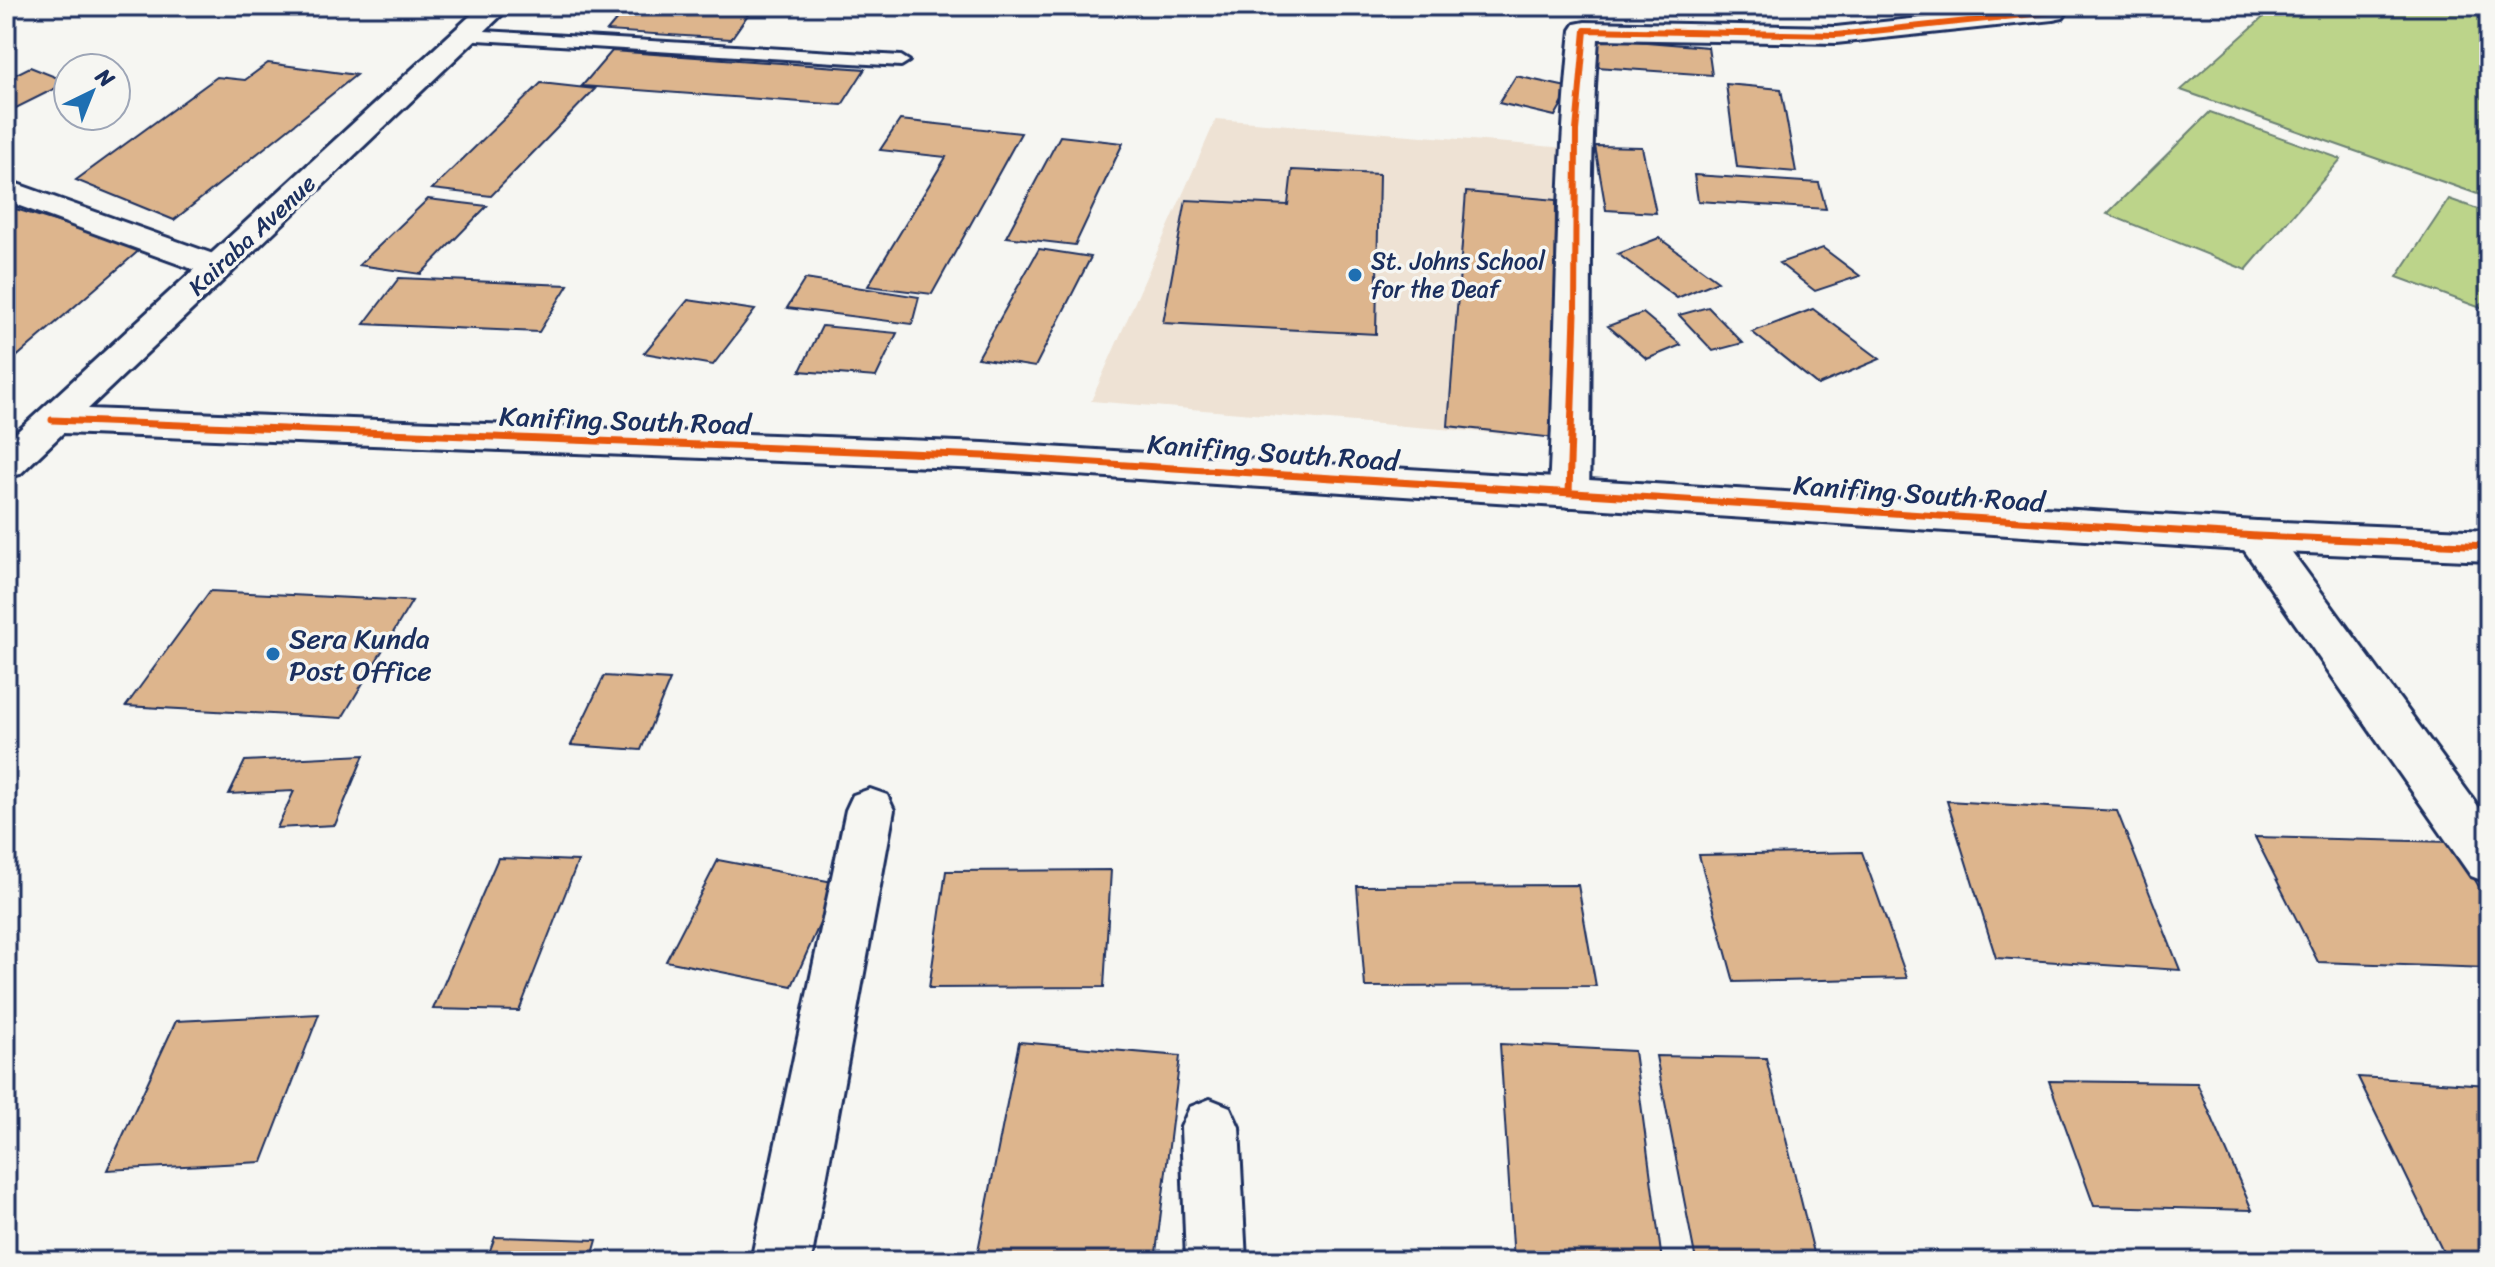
<svg xmlns="http://www.w3.org/2000/svg" width="2495" height="1267" font-family="Sriracha,sans-serif">
<style>
.built{fill:#eee2d4}
.green{fill:#bcd48a;stroke:#6c8274;stroke-width:2}
.building{fill:#ddb58d;stroke:#1b2f5e;stroke-width:2}
.lines{fill:none;stroke-linecap:round;stroke-linejoin:round}
.service-casing{stroke:#1b2f5e;stroke-width:6}
.minor-casing{stroke:#1b2f5e;stroke-width:6}
.tertiary-casing{stroke:#1b2f5e;stroke-width:6}
.service{fill:#f6f6f2;fill-rule:evenodd}
.minor{fill:#f6f6f2;fill-rule:evenodd}
.tertiary{fill:#f6f6f2;fill-rule:evenodd}
.cycleway-far1-casing{stroke:#f6f6f2;stroke-width:10}
.cycleway-casing{stroke:#f6f6f2;stroke-width:12}
.cycleway-far1{stroke:#e8590c;stroke-width:6}
.cycleway{stroke:#e8590c;stroke-width:7}
.poi-dot{fill:#1f6fb2;stroke:#f6f6f2;stroke-width:3}
.labels{text-anchor:middle;stroke-width:7;stroke-linejoin:round;paint-order:stroke}
.far-street-label{font-size:24px;fill:#1b2f5e;stroke:#f6f6f2}
.far-poi-label{font-size:24px;fill:#1b2f5e;stroke:#f6f6f2;text-anchor:start}
.street-label{font-size:28px;fill:#1b2f5e;stroke:#f6f6f2}
.poi-label{font-size:28px;fill:#1b2f5e;stroke:#f6f6f2;text-anchor:start}
</style>
<rect width="100%" height="100%" fill="#f6f6f2"/>
<filter id="ink" filterUnits="userSpaceOnUse"><feTurbulence type="fractalNoise" baseFrequency=".0125" numOctaves="2"/><feDisplacementMap in="SourceGraphic" scale="16" xChannelSelector="R" yChannelSelector="G"/><feConvolveMatrix kernelMatrix="1 2 1 2 8 2 1 2 1" color-interpolation-filters="sRGB"/></filter>
<g filter="url(#ink)">
<path class="built" d="M 1216,119 L 1567,148 L 1554,438 L 1091,401 Z"/>
<path class="green" d="M 2276,6 L 2489,6 L 2489,198 L 2181,90 Z
M 2210,112 L 2341,159 L 2246,270 L 2107,214 Z
M 2449,199 L 2489,213 L 2489,311 L 2397,277 Z"/>
<path class="building" d="M 628,6 L 754,6 L 731,39 L 607,31 Z
M 1597,38 L 1708,47 L 1712,75 L 1597,67 Z
M 612,51 L 865,69 L 842,105 L 582,86 Z
M 268,63 L 356,75 L 174,220 L 76,180 L 217,77 L 245,80 Z
M 30,67 L 68,82 L 6,113 L 6,79 Z
M 1516,76 L 1571,88 L 1555,116 L 1499,103 Z
M 541,83 L 595,89 L 491,196 L 432,189 Z
M 1726,84 L 1781,89 L 1796,172 L 1737,167 Z
M 900,120 L 1021,133 L 932,294 L 868,286 L 946,157 L 880,150 Z
M 1060,136 L 1123,143 L 1075,245 L 1006,237 Z
M 1595,146 L 1642,147 L 1656,213 L 1606,210 Z
M 1292,170 L 1379,174 L 1376,334 L 1163,323 L 1186,200 L 1288,205 Z
M 1694,175 L 1819,183 L 1826,209 L 1698,201 Z
M 1466,192 L 1556,200 L 1554,438 L 1448,426 Z
M 428,199 L 487,206 L 421,274 L 359,265 Z
M 6,206 L 142,248 L 6,366 Z
M 1659,238 L 1718,281 L 1677,298 L 1618,254 Z
M 1823,248 L 1860,276 L 1815,291 L 1779,263 Z
M 1039,249 L 1091,257 L 1035,367 L 978,358 Z
M 399,278 L 568,285 L 539,332 L 364,324 Z
M 805,279 L 919,297 L 912,324 L 787,308 Z
M 688,300 L 755,310 L 713,365 L 644,353 Z
M 1708,307 L 1743,343 L 1713,351 L 1679,315 Z
M 1813,309 L 1880,359 L 1818,385 L 1752,332 Z
M 1643,313 L 1681,345 L 1647,359 L 1608,326 Z
M 822,326 L 897,333 L 876,377 L 800,371 Z
M 210,591 L 412,601 L 342,718 L 126,706 Z
M 604,676 L 670,680 L 641,750 L 571,745 Z
M 364,755 L 335,825 L 277,828 L 294,791 L 229,794 L 245,761 Z
M 1947,801 L 2117,811 L 2180,970 L 1996,958 Z
M 2255,837 L 2452,842 L 2489,903 L 2489,968 L 2318,962 Z
M 1862,852 L 1907,978 L 1734,982 L 1699,855 Z
M 498,858 L 578,861 L 519,1011 L 433,1009 Z
M 718,860 L 838,883 L 792,986 L 666,961 Z
M 1111,870 L 1104,987 L 929,988 L 946,871 Z
M 1578,885 L 1596,986 L 1365,987 L 1357,886 Z
M 319,1014 L 262,1162 L 107,1170 L 176,1021 Z
M 1019,1042 L 1180,1056 L 1155,1261 L 976,1261 Z
M 1500,1044 L 1634,1051 L 1662,1261 L 1514,1261 Z
M 1656,1056 L 1766,1058 L 1816,1261 L 1696,1261 Z
M 2358,1077 L 2489,1085 L 2489,1259 L 2445,1256 Z
M 2049,1081 L 2197,1083 L 2252,1210 L 2094,1206 Z
M 495,1237 L 597,1240 L 591,1261 L 486,1261 Z"/>
<g class="lines">
<defs>
<path id="service" d="M 467,30 L 901,56 L 909,61 L 901,66 L 461,39 L 459,35 Z"/>
<path id="minor" d="M 2032,6 L 2062,6 L 2067,12 L 2063,18 L 2053,20 L 1836,43 L 1598,39 C 1587,190 1593,342 1589,493 L 1583,503 L 1569,507 L 1555,503 L 1549,493 C 1557,339 1555,184 1571,30 L 1575,24 L 1585,22 L 1836,27 Z
M 6,180 L 230,260 L 235,267 L 230,274 L 218,277 L 206,274 L 6,201 Z
M 2257,521 L 2272,525 L 2489,821 L 2489,883 L 2471,876 L 2242,547 L 2236,536 L 2242,525 Z
M 870,789 L 887,795 L 894,810 L 811,1261 L 751,1261 L 846,810 L 853,795 Z
M 1210,1099 L 1230,1107 L 1239,1127 L 1246,1261 L 1186,1261 L 1181,1127 L 1190,1107 Z"/>
<path id="tertiary" d="M 481,6 L 511,6 L 88,409 L 984,443 L 2257,521 L 2489,531 L 2489,561 L 2257,551 L 984,469 L 63,433 L 20,474 L 6,478 L 6,442 Z"/>
</defs>
<use href="#service" class="service-casing"/>
<use href="#minor" class="minor-casing"/>
<use href="#tertiary" class="tertiary-casing"/>
<use href="#service" class="service"/>
<use href="#minor" class="minor"/>
<use href="#tertiary" class="tertiary"/>
<defs>
<path id="cycleway-far1" d="M 1575,316 L 1576,131 L 1585,30 L 1836,35 L 2053,12"/>
<path id="cycleway" d="M 52,420 L 984,456 L 2257,536 L 2489,546
M 1569,493 L 1575,314"/>
</defs>
<use href="#cycleway-far1" class="cycleway-far1-casing"/>
<use href="#cycleway" class="cycleway-casing"/>
<use href="#cycleway-far1" class="cycleway-far1"/>
<use href="#cycleway" class="cycleway"/>
</g>
</g>
<g class="poi-dot">
<circle cx="1355" cy="275" r="8"/>
<circle cx="273" cy="654" r="8"/>
</g>
<g class="labels">
<g class="far-street-label">
<text transform="translate(252 235) rotate(-43)" y="8">Kairaba Avenue</text>
</g>
<g class="far-poi-label">
<text x="1371" y="269">St. Johns School<tspan x="1371" dy="28">for the Deaf</tspan></text>
</g>
<g class="street-label">
<text transform="translate(625 420) rotate(2)" y="10">Kanifing South Road</text>
<text transform="translate(1273 452) rotate(4)" y="10">Kanifing South Road</text>
<text transform="translate(1919 493) rotate(4)" y="10">Kanifing South Road</text>
</g>
<g class="poi-label">
<text x="289" y="648">Sera Kunda<tspan x="289" dy="32">Post Office</tspan></text>
</g>
</g>
<rect width="2495" height="1267" fill="none" stroke="#f6f6f2" stroke-width="32"/>
<rect x="16" y="16" width="2463" height="1235" fill="none" stroke="#1b2f5e" stroke-width="3" filter="url(#ink)"/>
<g transform="translate(92 92) rotate(43)"><circle r="38" fill="#f6f6f2" stroke="#9ea6b7" stroke-width="2"/>
<path d="M0-6L14 30L0 20L-14 30Z" fill="#1f6fb2"/>
<text y="-12" font-size="22" font-weight="bold" text-anchor="middle" fill="#1b2f5e">N</text>
</g>
</svg>
